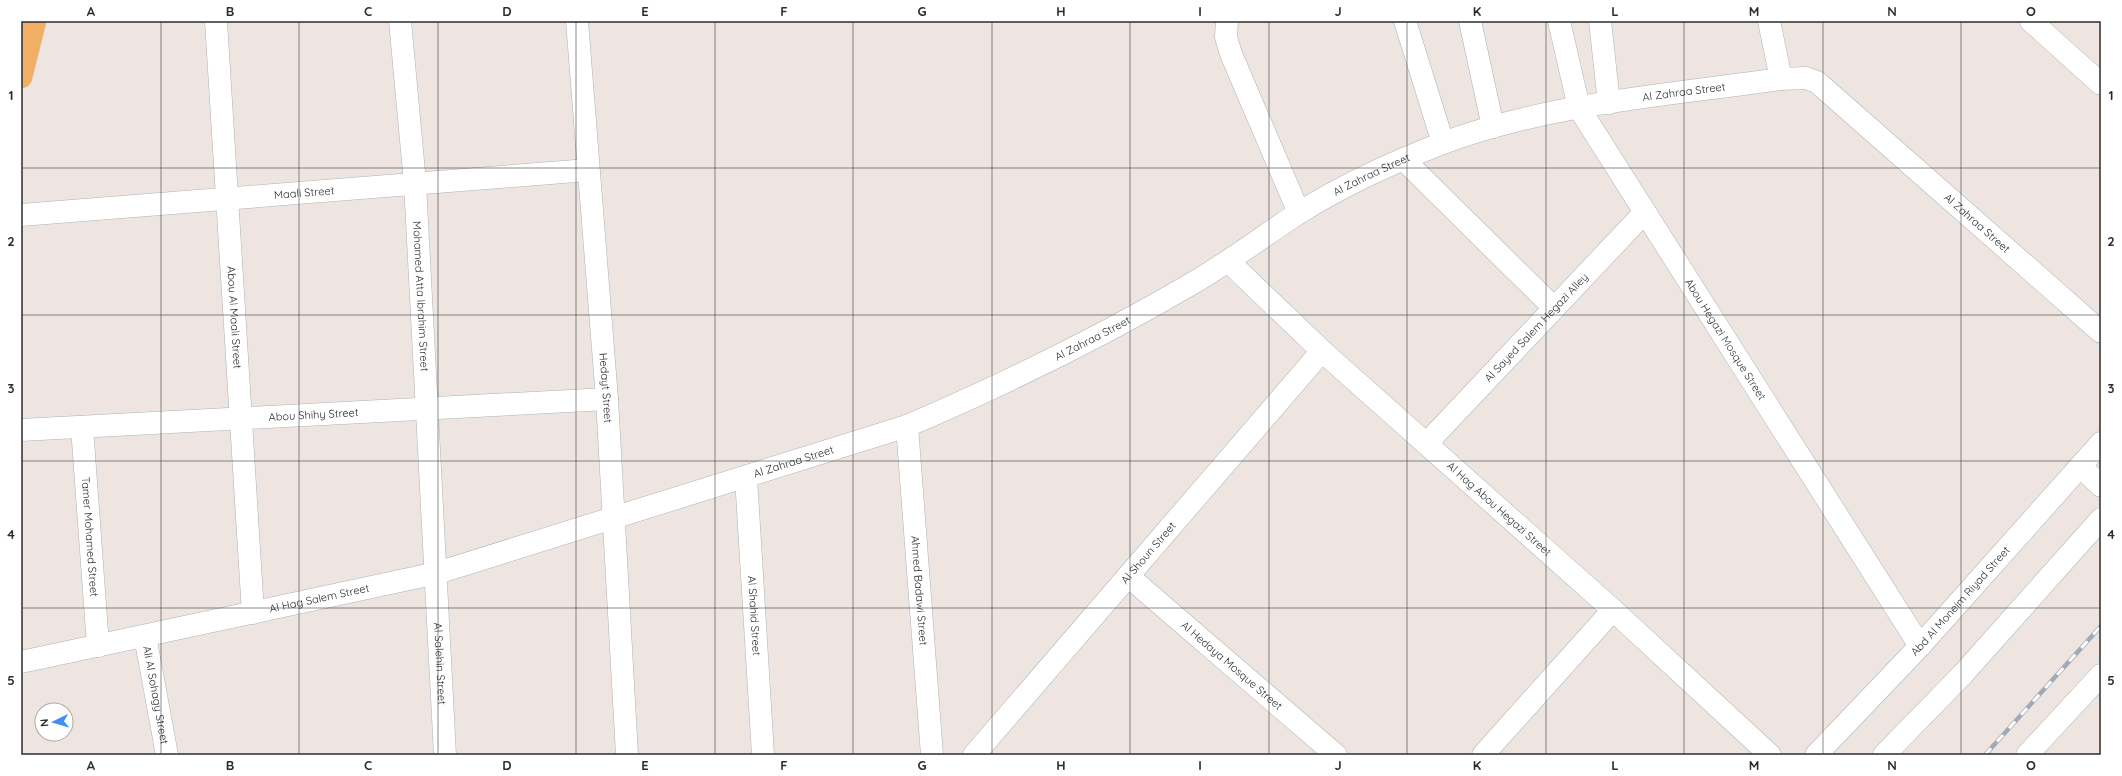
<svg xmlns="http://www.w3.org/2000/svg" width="2122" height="776" font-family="Quicksand,sans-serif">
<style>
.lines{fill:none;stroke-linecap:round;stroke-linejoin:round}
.street-casing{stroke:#adb2b9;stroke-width:23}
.secondary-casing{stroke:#adb2b9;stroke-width:23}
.primary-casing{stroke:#c4c4c4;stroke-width:23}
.street{stroke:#fff;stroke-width:22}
.secondary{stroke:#fff;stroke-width:22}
.primary{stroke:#f0af62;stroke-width:22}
.rail-casing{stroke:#a2aab7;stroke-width:4.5}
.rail{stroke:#fff;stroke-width:3;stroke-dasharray:9;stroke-linecap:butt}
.grid{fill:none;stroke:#2d2d2d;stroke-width:1;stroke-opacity:0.55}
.labels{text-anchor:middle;stroke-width:3;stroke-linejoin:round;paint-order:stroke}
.street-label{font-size:11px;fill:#2d2d2d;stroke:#fff}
.neatline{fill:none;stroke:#2d2d2d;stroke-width:1.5}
.grid-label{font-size:13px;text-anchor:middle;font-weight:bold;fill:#2d2d2d}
</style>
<rect width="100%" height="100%" fill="#eee5e0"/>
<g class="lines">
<defs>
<g id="street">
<path id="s1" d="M 216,21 L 253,613"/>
<path id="s2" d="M 400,21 L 415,183 L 445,755"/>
<path id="s3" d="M 577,21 L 607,399 L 627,755"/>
<path d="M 1227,21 L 1226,37 L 1231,54 L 1299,213"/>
<path d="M 1405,21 L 1443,143"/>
<path d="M 1470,21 L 1493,127"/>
<path id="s4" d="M 1559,21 L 1579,108 L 1920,646"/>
<path d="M 1600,21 L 1609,103"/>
<path d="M 1769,21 L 1781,79"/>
<path d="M 2031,21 L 2101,84"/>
<path d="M 1404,160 L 1554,308"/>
<path id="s5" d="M 21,215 L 588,170"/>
<path id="s6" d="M 1229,262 L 1322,351 L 1613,610 L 1770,755"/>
<path id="s7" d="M 907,426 L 932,755"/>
<path id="s8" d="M 82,427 L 98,646"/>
<path id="s9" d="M 21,430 L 607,399"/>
<path id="s10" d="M 1427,443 L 1645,212"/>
<path id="s11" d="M 746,477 L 763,755"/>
<path id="s12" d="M 1128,576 L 1336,755"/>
<path id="s13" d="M 145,636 L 167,755"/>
<path id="s14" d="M 21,662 L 437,573 L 907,426 C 1005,384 1101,337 1193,283 C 1229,262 1262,237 1297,214 C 1340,187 1396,161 1443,143 C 1551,103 1668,95 1781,79 L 1806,78 L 1817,82 L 2101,332"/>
<path id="s15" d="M 974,755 L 1322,351"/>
<path d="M 1483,755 L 1613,610"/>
<path d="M 2027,755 L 2101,675"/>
</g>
<g id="secondary">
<path d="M 2081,467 L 2101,486"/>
<path id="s16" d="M 1816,755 L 1920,646 L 2101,443"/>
<path d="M 1884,755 L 1963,674 L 2101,519"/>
</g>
<path id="primary" d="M 21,77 L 35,21"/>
</defs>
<use href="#street" class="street-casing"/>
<use href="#secondary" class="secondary-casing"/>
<use href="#primary" class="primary-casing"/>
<use href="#street" class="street"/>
<use href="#secondary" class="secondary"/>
<use href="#primary" class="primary"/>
<defs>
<path id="rail" d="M 1985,755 L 2101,626"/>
</defs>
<use href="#rail" class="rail-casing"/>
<use href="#rail" class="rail"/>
</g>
<path class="grid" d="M 161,21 L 161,755M 299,21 L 299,755M 438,21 L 438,755M 576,21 L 576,755M 715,21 L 715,755M 853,21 L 853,755M 992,21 L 992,755M 1130,21 L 1130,755M 1269,21 L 1269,755M 1407,21 L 1407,755M 1546,21 L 1546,755M 1684,21 L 1684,755M 1823,21 L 1823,755M 1961,21 L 1961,755M 21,168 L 2101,168M 21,315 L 2101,315M 21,461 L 2101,461M 21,608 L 2101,608"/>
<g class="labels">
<g class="street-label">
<text dy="4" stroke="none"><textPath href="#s14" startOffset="1772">Al Zahraa Street</textPath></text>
<text dy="4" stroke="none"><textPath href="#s14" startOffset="1447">Al Zahraa Street</textPath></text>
<text dy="4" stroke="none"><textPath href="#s5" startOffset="284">Maali Street</textPath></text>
<text dy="4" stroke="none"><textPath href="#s14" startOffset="2120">Al Zahraa Street</textPath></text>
<text dy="4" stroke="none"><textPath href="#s2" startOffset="276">Mohamed Atta Ibrahim Street</textPath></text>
<text dy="4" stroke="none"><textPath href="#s1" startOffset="297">Abou Al Maali Street</textPath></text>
<text dy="4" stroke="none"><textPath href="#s10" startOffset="159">Al Sayed Salem Hegazi Alley</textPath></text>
<text dy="4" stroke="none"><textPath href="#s14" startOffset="1123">Al Zahraa Street</textPath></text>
<text dy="4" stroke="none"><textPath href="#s4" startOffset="363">Abou Hegazi Mosque Street</textPath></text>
<text dy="4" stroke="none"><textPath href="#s3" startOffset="368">Hedayt Street</textPath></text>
<text dy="4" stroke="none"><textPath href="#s9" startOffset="293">Abou Shihy Street</textPath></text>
<text dy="4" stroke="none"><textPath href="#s14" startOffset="799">Al Zahraa Street</textPath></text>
<text dy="4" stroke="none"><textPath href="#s6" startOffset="366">Al Hag Abou Hegazi Street</textPath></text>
<text dy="4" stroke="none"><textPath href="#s8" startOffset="110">Tamer Mohamed Street</textPath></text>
<text dy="4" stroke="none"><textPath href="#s15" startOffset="267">Al Shoun Street</textPath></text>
<text dy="4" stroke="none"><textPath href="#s7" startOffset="165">Ahmed Badawi Street</textPath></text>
<text dy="4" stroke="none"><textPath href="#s14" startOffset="305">Al Hag Salem Street</textPath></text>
<text dy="4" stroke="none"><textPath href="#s16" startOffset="211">Abd Al Moneim Riyad Street</textPath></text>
<text dy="4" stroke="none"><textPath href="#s11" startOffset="139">Al Shahid Street</textPath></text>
<text dy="4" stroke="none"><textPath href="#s2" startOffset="644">Al Salehin Street</textPath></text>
<text dy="4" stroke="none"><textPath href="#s12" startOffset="137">Al Hedaya Mosque Street</textPath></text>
<text dy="4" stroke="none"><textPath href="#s13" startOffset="60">Ali Al Sohagy Street</textPath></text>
</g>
</g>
<rect width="2122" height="776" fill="none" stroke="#ffffff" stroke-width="44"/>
<g transform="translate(54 722) rotate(265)"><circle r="19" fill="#ffffff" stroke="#ababab"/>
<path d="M0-3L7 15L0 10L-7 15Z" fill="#428ef9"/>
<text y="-6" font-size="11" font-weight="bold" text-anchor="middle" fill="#2d2d2d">N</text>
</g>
<rect x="22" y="22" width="2078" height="732" class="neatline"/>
<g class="grid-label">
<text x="91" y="16">A</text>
<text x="230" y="16">B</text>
<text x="368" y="16">C</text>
<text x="507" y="16">D</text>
<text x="645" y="16">E</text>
<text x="784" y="16">F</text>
<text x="922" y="16">G</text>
<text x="1061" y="16">H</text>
<text x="1200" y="16">I</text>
<text x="1338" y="16">J</text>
<text x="1477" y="16">K</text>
<text x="1615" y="16">L</text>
<text x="1754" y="16">M</text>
<text x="1892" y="16">N</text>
<text x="2031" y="16">O</text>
<text x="11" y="100">1</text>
<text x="2111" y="100">1</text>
<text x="11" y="246">2</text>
<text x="2111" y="246">2</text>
<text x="11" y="393">3</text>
<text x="2111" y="393">3</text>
<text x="11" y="539">4</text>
<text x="2111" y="539">4</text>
<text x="11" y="685">5</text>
<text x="2111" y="685">5</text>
<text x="91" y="770">A</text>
<text x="230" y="770">B</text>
<text x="368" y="770">C</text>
<text x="507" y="770">D</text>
<text x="645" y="770">E</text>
<text x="784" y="770">F</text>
<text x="922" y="770">G</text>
<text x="1061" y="770">H</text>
<text x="1200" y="770">I</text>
<text x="1338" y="770">J</text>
<text x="1477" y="770">K</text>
<text x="1615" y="770">L</text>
<text x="1754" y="770">M</text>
<text x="1892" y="770">N</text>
<text x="2031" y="770">O</text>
</g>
</svg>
